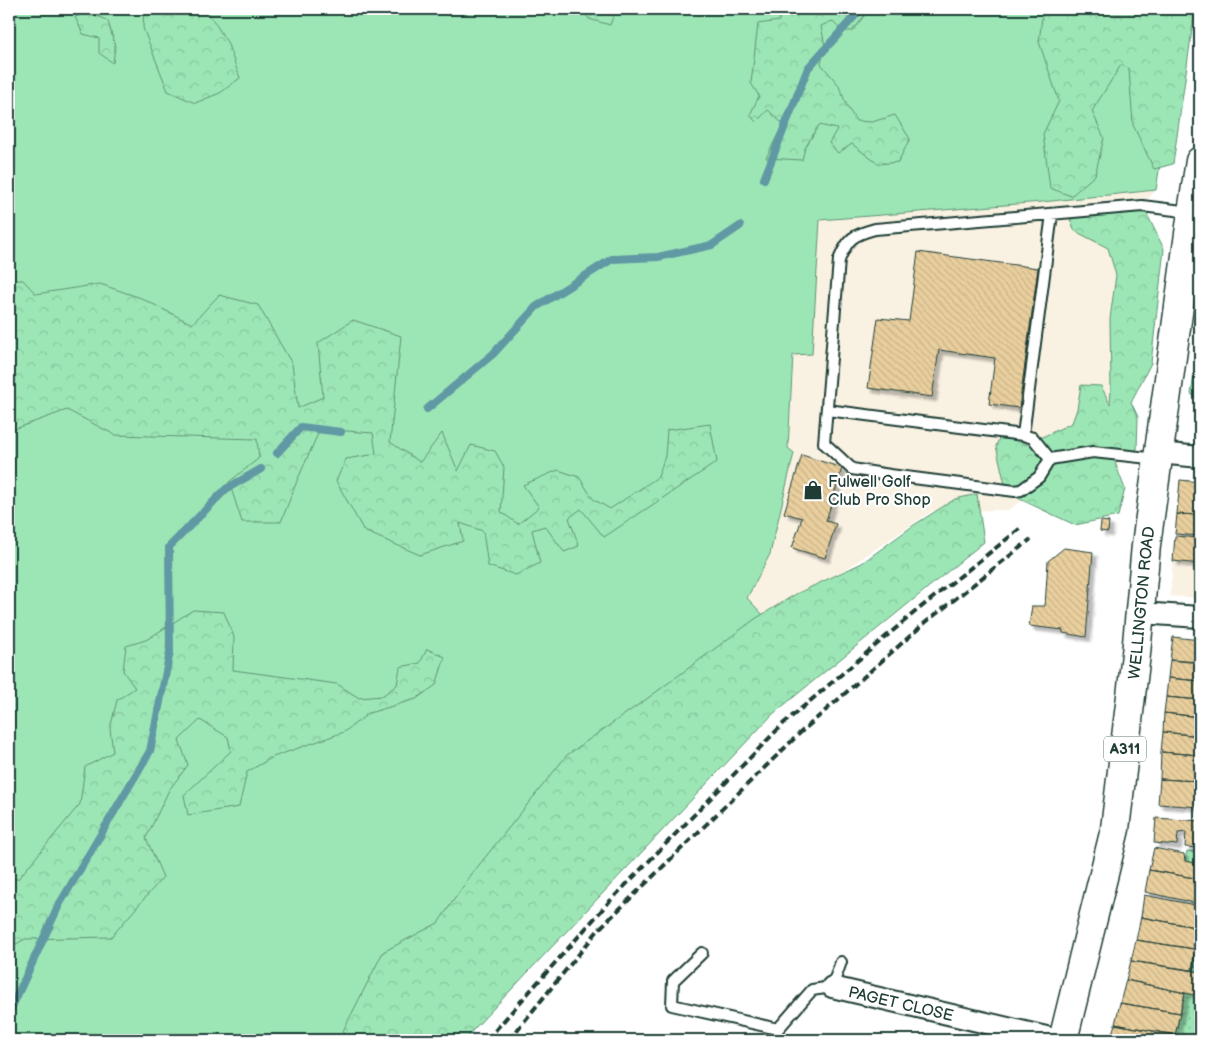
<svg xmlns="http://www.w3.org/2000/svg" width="1209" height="1049" font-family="'Balsamiq Sans',sans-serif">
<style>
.built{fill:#f9f1e2}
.green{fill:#9ce6b5;stroke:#5e9274}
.forest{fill:url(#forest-crowns);stroke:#5e9274}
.garden{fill:url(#garden-dots);stroke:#5e9274}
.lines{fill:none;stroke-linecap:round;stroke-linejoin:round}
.stream{stroke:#6198a4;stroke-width:8}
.building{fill:url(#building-back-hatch);stroke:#1f3d34;filter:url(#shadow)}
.lane-casing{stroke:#1f3d34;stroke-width:14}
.street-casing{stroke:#1f3d34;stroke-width:24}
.primary-casing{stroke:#1f3d34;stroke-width:31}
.lane{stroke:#fff;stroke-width:10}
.street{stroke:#fff;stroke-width:20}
.primary{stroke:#fff;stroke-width:28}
.rail{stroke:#1f3d34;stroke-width:4;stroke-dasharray:8 4;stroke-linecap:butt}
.labels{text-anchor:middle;stroke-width:4.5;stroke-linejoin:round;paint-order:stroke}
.shield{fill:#fff;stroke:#627771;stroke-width:1}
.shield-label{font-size:15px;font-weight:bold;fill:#1f3d34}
.poi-label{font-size:16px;fill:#1f3d34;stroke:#fff;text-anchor:start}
.street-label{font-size:16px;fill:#1f3d34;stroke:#fff}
</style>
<defs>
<pattern id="forest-crowns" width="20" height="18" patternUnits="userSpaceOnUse" patternTransform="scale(1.25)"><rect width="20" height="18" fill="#9ce6b5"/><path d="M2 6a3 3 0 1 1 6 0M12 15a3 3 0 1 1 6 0" fill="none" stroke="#86c69c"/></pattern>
<pattern id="garden-dots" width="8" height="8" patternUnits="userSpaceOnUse" patternTransform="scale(1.25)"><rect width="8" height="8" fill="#9ce6b5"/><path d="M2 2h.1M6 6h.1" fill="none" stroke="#86c69c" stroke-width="1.8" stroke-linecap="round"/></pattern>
<pattern id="building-back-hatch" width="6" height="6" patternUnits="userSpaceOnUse" patternTransform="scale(1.25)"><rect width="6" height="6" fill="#eacf9e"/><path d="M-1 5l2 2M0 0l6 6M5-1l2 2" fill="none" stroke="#c8b389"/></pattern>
<filter id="shadow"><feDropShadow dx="4.5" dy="4.5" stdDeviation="1" flood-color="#0004"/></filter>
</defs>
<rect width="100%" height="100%" fill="#fff"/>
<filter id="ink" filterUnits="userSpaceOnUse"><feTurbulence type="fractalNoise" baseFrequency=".02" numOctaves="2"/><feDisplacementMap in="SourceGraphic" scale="10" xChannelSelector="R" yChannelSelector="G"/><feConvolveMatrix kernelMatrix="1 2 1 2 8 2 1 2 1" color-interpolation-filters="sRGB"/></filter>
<g filter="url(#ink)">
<path class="built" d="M 1156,190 L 1142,206 L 1121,454 L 1113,498 L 1037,491 L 1008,510 L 932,511 L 769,621 L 747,598 L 770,554 L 788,448 L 794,354 L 812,354 L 819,220 L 1042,202 Z
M 1173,561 L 1200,563 L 1200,598 L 1170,596 Z"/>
<path class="green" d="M 9,9 L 1184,9 L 1156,190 L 1042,202 L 820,220 L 812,354 L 793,355 L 788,448 L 794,453 L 770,554 L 747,598 L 769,621 L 358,1040 L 9,1040 Z
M 1198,350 L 1200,350 L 1200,395 L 1197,398 L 1191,394 Z"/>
<path class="forest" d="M 144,9 L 206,9 L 227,42 L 240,78 L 220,93 L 195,103 L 168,91 L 143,28 Z
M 582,9 L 616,9 L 610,25 L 589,19 Z
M 780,9 L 869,9 L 853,31 L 842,31 L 832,21 L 821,26 L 825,46 L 821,64 L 838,84 L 847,106 L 856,121 L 872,122 L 895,115 L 910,139 L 898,162 L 878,164 L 852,144 L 838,153 L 829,143 L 837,129 L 819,125 L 805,148 L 802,160 L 766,158 L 783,124 L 768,110 L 756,122 L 750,115 L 759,96 L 751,83 L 758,24 L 779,21 Z
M 1043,9 L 1195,9 L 1173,164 L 1154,169 L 1133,125 L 1129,69 L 1121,65 L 1092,111 L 1104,138 L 1095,175 L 1071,196 L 1050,188 L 1043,134 L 1059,101 L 1039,42 Z
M 89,12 L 108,21 L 115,46 L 113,63 L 99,53 L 99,38 L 83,34 L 75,17 Z
M 1145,210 L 1164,249 L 1151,363 L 1131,402 L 1138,417 L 1137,449 L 1115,463 L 1125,489 L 1118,516 L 1075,525 L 1007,493 L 996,446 L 1001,433 L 1015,432 L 1025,445 L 1072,423 L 1077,409 L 1081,385 L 1101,386 L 1110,404 L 1111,389 L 1110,319 L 1116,275 L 1108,248 L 1075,231 L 1069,217 Z
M 9,280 L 23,280 L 36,294 L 100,284 L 141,298 L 192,324 L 219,295 L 258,305 L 292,364 L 298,408 L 323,397 L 318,343 L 353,320 L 401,336 L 390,442 L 420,462 L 442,433 L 458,471 L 471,445 L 495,451 L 504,467 L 501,512 L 518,524 L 539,507 L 523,485 L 558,470 L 579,477 L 593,499 L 610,509 L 658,477 L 665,456 L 667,430 L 710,424 L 717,462 L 604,537 L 581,509 L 569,518 L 579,546 L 564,552 L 545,526 L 532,530 L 540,563 L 516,575 L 488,566 L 483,531 L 460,523 L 463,541 L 420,555 L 364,531 L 336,481 L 346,459 L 376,454 L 373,433 L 320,429 L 297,481 L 281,522 L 242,522 L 229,482 L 259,458 L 257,439 L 115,435 L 67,410 L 9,431 Z
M 977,494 L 984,542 L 773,714 L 473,1030 L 466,1040 L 344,1040 L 343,1031 L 383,952 L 438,923 L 471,875 L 567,755 L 648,698 L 755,619 L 796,594 L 862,563 L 914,525 L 955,499 Z
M 193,610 L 224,612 L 234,637 L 233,670 L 337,684 L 359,698 L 382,696 L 397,685 L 400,667 L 420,663 L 427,649 L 445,657 L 436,685 L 416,699 L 369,713 L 344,732 L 273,757 L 247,772 L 239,807 L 188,815 L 184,795 L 231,751 L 228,737 L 200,720 L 179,740 L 188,765 L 169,790 L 146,838 L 163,877 L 111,937 L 25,939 L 9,948 L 9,879 L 18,879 L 80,804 L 85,767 L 113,752 L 110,729 L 117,700 L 135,688 L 123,671 L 126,646 L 146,640 Z"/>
<path class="garden" d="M 1187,851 L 1200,852 L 1200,864 L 1185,861 Z
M 1195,949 L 1200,950 L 1200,972 L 1192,970 Z
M 1200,989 L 1200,1040 L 1174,1040 L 1185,993 L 1199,995 Z"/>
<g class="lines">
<path class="stream" d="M 764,179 L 808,68 L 861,9
M 427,409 L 493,354 L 536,307 L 612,259 L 658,257 L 712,245 L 740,226
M 277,453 L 301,427 L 341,432
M 9,1013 L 59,905 L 150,751 L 170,652 L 169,547 L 226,489 L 261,469"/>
</g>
<path class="building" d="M 918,252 L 1038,268 L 1019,408 L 989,404 L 995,358 L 939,350 L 932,397 L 868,388 L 878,318 L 909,321 Z
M 802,455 L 842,468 L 826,521 L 836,524 L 825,558 L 792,548 L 802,518 L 784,513 Z
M 1180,480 L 1200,482 L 1200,515 L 1177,514 Z
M 1177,514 L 1200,515 L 1200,536 L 1175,534 Z
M 1101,521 L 1109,522 L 1108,532 L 1100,531 Z
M 1175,536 L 1200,538 L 1200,564 L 1173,561 Z
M 1064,548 L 1093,552 L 1086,637 L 1063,633 L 1063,630 L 1029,626 L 1032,606 L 1045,606 L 1048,561 Z
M 1173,637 L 1200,640 L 1200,662 L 1170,660 Z
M 1170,660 L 1200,663 L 1200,681 L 1168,678 Z
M 1168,678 L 1200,681 L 1200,700 L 1166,697 Z
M 1166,697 L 1200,700 L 1200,717 L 1164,713 Z
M 1164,713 L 1200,717 L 1200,736 L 1163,732 Z
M 1163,732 L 1200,736 L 1200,755 L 1161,752 Z
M 1161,752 L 1200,755 L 1200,781 L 1160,779 Z
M 1160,779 L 1200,781 L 1200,807 L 1158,804 Z
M 1156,818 L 1200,821 L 1200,848 L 1185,847 L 1186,832 L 1178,833 L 1177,845 L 1154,843 Z
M 1154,848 L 1184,854 L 1185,861 L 1200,864 L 1200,879 L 1149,870 Z
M 1149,870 L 1200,879 L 1200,904 L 1145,892 Z
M 1144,895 L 1200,906 L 1200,928 L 1141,917 Z
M 1141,917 L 1200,928 L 1200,950 L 1136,940 Z
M 1136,940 L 1195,949 L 1192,970 L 1131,961 Z
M 1131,961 L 1200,972 L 1200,989 L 1199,996 L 1126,980 Z
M 1126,980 L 1185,993 L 1180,1013 L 1120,1003 Z
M 1120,1003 L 1180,1013 L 1175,1035 L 1115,1024 Z
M 1115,1024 L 1175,1035 L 1174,1040 L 1110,1040 Z"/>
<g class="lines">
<defs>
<path id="lane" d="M 827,410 L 1023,435 L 1033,438 L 1050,459
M 1023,435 L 1052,214
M 1158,459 L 1093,452 L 1050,459 L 1039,477 L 1021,490 L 1015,491 L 890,475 L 852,469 L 824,443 L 839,260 C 848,238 853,235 875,229 L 1142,206 L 1191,212
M 702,953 L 673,981 L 672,1005 L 778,1029 L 812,990 L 832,987 L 841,962"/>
<g id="street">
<path d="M 1159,453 L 1200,457"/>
<path d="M 1140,613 L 1200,617"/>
<path id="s1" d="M 832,987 L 1059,1040"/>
</g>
<g id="primary">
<path id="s2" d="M 1063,1040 L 1115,829 L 1136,654 L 1146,545 L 1192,212 L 1200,161"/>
</g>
</defs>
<use href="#lane" class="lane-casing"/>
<use href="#street" class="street-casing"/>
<use href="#primary" class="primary-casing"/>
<use href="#lane" class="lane"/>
<use href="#street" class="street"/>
<use href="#primary" class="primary"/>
<path class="rail" d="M 1200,415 L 1200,414
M 487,1040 L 499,1026 L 609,902 L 784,723 L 915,612 L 1022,527
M 509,1040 L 600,928 L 800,733 L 926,622 L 1031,539"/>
</g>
</g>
<defs>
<symbol id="shop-bare" viewBox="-9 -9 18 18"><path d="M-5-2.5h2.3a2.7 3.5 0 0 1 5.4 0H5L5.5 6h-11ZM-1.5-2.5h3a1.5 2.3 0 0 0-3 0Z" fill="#1f3d34" stroke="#fff" stroke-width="2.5" paint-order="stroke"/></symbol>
</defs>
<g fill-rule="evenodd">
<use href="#shop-bare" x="799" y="476" width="28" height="28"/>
</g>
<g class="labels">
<rect class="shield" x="1104" y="736.5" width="42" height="25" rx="4"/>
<g class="shield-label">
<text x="1125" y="754">A311</text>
</g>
<g class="poi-label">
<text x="828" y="487">Fulwell Golf<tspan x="828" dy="18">Club Pro Shop</tspan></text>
</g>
<g class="street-label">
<text dy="6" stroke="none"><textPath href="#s2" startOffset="445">WELLINGTON ROAD</textPath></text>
<text dy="6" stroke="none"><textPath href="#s1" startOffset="71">PAGET CLOSE</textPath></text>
</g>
</g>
<rect width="1209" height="1049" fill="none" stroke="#fff" stroke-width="30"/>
<rect x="15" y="15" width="1179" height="1019" fill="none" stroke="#1f3d34" stroke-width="2" filter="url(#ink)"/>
</svg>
